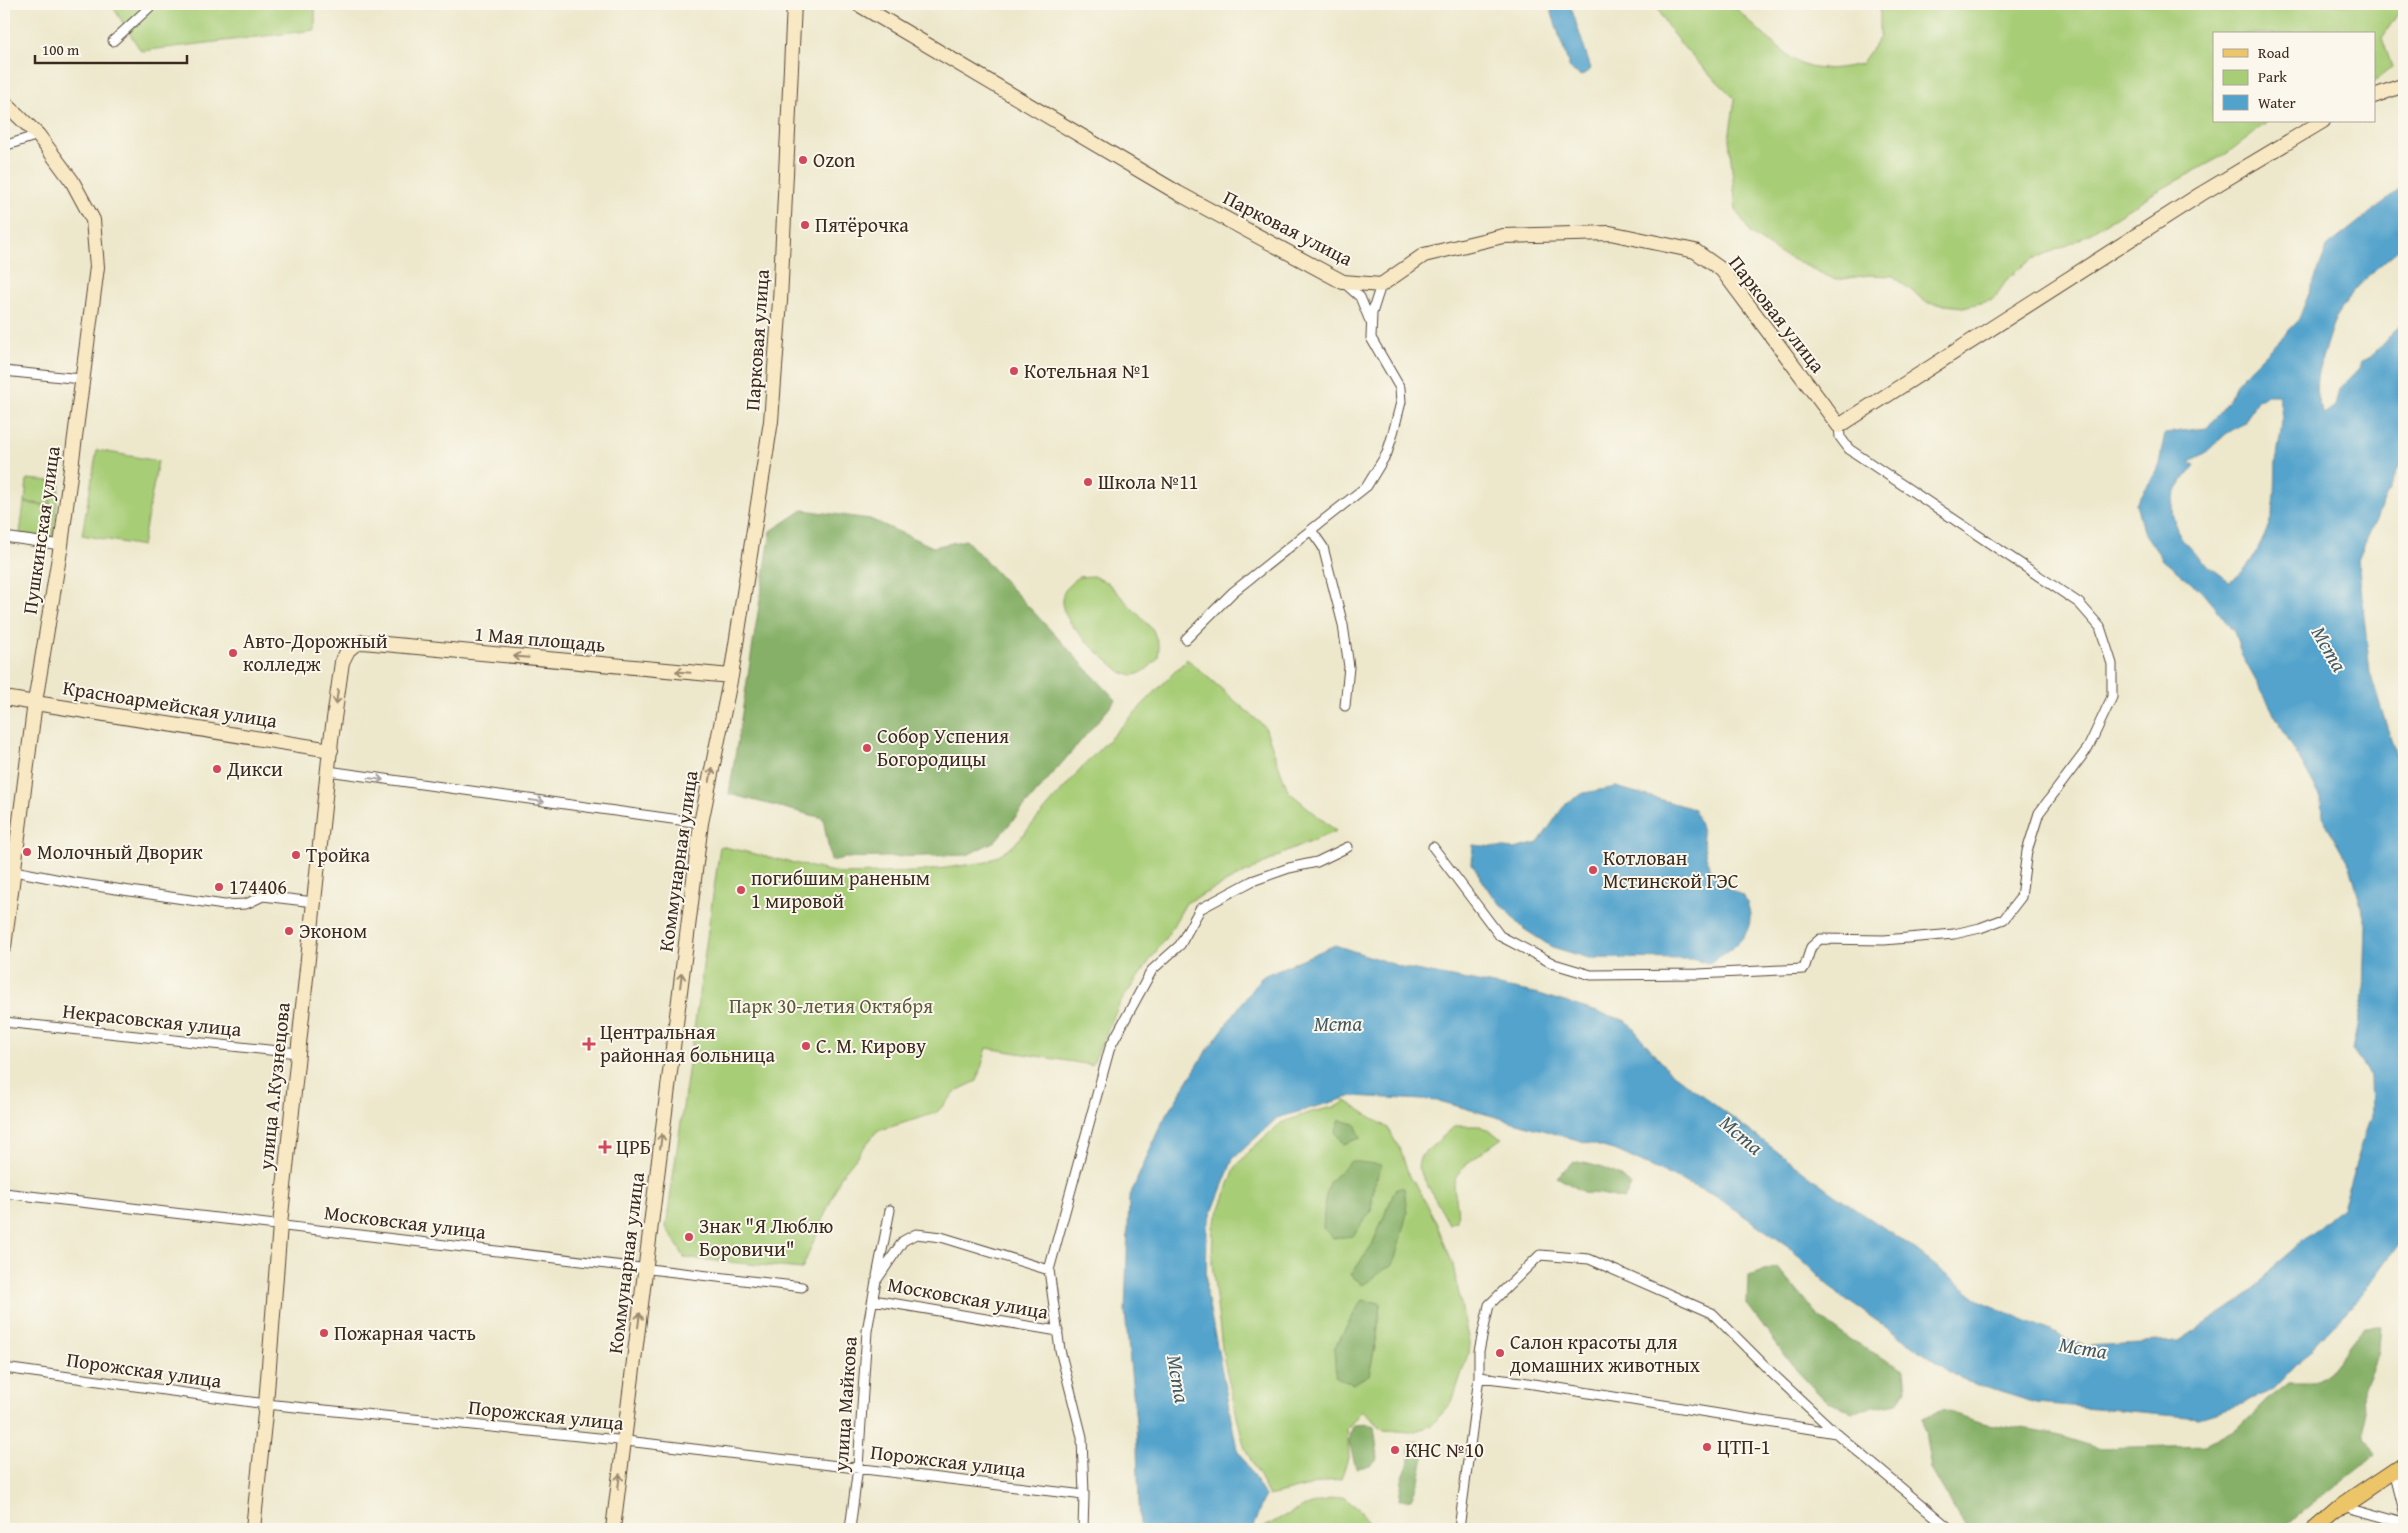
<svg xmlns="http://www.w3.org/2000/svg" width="2408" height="1533" font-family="'Gentium Book Plus',serif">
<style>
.green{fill:#a8cd77;stroke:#727c4a;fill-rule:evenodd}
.forest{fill:#86b068;stroke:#606d43}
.water{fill:#52a3cc;stroke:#466675;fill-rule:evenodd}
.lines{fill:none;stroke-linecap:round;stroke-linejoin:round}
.street-casing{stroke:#564638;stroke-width:11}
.secondary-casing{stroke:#564638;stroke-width:16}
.primary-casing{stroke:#564638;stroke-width:17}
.street{stroke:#fff;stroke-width:9}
.secondary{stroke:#f8e8c3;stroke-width:14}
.primary{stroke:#edc569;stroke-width:15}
.oneway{stroke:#9a8970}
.oneway2{stroke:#a79f9a}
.poi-dot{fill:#d1495b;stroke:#fbf7ec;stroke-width:2}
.labels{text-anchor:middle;stroke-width:4;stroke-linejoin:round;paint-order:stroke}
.poi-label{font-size:20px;fill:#3b2a1e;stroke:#fbf7ec;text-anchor:start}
.street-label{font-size:20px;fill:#3b2a1e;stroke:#fbf7ec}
.park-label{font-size:20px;fill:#5c5b39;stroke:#fbf7ec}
.water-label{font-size:21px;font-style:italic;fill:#445a64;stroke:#fbf7ec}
</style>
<rect width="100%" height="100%" fill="#fbf7ec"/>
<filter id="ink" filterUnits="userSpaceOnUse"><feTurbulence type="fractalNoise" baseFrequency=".02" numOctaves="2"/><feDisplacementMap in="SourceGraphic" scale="10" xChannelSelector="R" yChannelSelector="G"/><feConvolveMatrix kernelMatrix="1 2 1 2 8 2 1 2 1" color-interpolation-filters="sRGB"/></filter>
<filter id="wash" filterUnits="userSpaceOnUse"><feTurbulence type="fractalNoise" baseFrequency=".0096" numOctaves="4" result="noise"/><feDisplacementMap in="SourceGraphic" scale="20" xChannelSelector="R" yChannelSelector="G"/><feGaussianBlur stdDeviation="1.12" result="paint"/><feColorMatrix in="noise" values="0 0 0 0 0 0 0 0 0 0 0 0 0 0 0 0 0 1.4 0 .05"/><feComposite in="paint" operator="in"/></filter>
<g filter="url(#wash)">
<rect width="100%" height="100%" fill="#ede8cc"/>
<path class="green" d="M 111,4 L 315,4 L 315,30 L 141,51 Z
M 1657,4 L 1732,4 C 1744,17 1788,59 1803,65 C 1822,72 1842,68 1861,64 L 1880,37 L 1880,8 L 1875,4 L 2404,4 L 2404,8 L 2397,15 L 2382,38 L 2392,67 L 2374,82 L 2374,34 L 2214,34 L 2214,121 L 2267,121 L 2265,124 L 2226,154 L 2154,193 L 2075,242 L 2031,260 L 2009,277 L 1993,300 L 1963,307 L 1927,303 L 1893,276 L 1869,275 L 1836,280 L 1779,253 L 1751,234 L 1736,209 L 1729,139 L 1735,99 C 1711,74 1666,37 1657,4 Z
M 97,450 L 158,461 L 142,546 L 82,535 Z
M 27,479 L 51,481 L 49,505 L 25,502 Z
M 54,479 L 60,480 L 53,538 L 20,534 L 24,503 L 50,506 Z
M 1093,576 L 1108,583 L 1153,630 L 1159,647 L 1158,658 C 1147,670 1137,680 1121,672 C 1104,657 1063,626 1062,602 C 1061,591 1071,583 1078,577 Z
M 1187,659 L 1265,727 L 1288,791 L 1336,831 L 1286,852 L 1186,903 L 1169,933 L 1120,1003 L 1092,1065 L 987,1048 L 977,1081 L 958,1090 L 936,1113 L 877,1131 L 841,1176 L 802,1269 L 685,1258 L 666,1227 L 720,846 L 842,874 L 917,872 L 987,862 L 1013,846 L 1089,760 Z
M 1346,1101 L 1388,1128 L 1402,1154 L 1410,1179 L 1416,1184 L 1436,1222 L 1453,1265 L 1470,1348 L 1452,1402 L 1431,1426 L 1411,1432 L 1384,1430 L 1362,1410 L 1347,1429 L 1349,1456 L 1341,1478 L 1269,1496 L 1244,1446 L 1223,1356 L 1212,1263 L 1213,1227 L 1235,1168 L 1250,1150 L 1281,1123 L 1308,1113 L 1338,1106 ZM 1382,1165 L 1374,1184 L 1371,1211 L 1325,1200 ZM 1396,1188 L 1363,1285 L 1351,1275 L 1372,1245 ZM 1362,1300 L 1380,1303 L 1377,1337 L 1369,1375 L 1334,1349 Z
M 1455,1126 L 1480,1126 L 1502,1138 C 1489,1148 1453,1168 1454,1186 C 1455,1198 1459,1208 1457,1221 L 1449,1224 L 1418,1168 L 1420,1157 Z
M 1343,1497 L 1360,1510 L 1373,1529 L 1262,1529 C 1287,1513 1314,1500 1343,1497 Z"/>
<path class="forest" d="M 803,510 L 870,519 L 933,547 L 966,540 L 1116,700 L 995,841 L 967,855 L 844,858 L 831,861 L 823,818 L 729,794 L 771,531 Z
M 1340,1120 L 1355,1124 L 1361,1138 L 1343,1144 L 1335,1132 Z
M 1351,1161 L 1382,1165 L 1374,1184 L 1371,1211 L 1353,1236 L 1333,1238 L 1323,1228 L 1325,1200 L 1329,1182 Z
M 1573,1161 C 1594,1165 1617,1169 1631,1186 L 1624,1199 L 1601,1194 L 1585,1193 L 1557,1177 Z
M 1396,1188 L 1404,1188 L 1407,1213 L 1394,1263 L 1363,1285 L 1351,1275 L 1372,1245 Z
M 1777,1267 L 1819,1317 L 1849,1339 L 1904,1370 L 1906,1389 L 1898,1403 L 1853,1411 L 1827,1402 L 1797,1371 L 1747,1304 L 1748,1276 Z
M 1362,1300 L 1380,1303 L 1377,1337 L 1369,1375 L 1353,1384 L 1336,1377 L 1334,1349 Z
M 2364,1327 L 2381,1327 L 2378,1355 L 2363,1390 L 2365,1437 L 2376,1454 L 2281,1529 L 1966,1529 L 1931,1468 L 1923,1419 L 1943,1410 L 1982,1423 L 2053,1434 L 2098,1448 L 2206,1445 L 2239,1427 L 2265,1401 L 2288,1383 L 2313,1383 L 2327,1374 Z
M 1368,1424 L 1374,1426 L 1378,1458 L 1370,1466 L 1356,1468 L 1349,1442 L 1353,1425 Z
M 1419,1441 L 1425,1452 L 1419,1480 L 1411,1499 L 1399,1500 L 1402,1480 L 1409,1463 L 1409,1443 Z"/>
<path class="water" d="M 1549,4 L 1570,4 L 1591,69 L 1581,76 L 1570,69 Z
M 2404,186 L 2404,230 L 2397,233 L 2404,245 C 2381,264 2358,283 2341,308 C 2332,322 2328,340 2323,355 C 2316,376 2312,394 2324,414 L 2335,406 L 2339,389 L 2359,368 L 2361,362 L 2369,359 L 2404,320 L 2404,456 L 2358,559 L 2370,673 L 2404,781 L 2404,1237 L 2360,1297 L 2273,1389 L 2242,1404 L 2199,1417 L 2036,1403 L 1962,1380 L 1838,1294 L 1788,1246 L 1715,1196 L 1617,1151 L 1439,1101 L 1353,1096 L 1277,1118 L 1233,1159 L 1207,1225 L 1206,1290 L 1237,1449 L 1265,1496 L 1252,1529 L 1140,1529 L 1136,1422 L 1125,1312 L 1129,1198 L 1161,1124 L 1204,1055 L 1261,977 L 1335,945 L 1405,968 L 1535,993 L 1627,1021 L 1668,1070 L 1830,1191 L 1906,1243 L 1981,1301 L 2085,1346 L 2178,1341 L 2253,1292 L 2276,1264 L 2342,1207 L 2371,1116 L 2370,1076 L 2352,1050 L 2364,993 L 2366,924 L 2350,866 L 2322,816 L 2321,798 L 2241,654 L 2234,631 L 2201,591 L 2163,560 L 2143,531 L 2136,504 L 2158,469 L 2165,433 L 2207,428 L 2228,402 L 2237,382 L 2298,321 L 2328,246 ZM 2267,395 L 2278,395 C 2286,423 2279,435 2276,462 C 2275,476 2276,491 2274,505 C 2271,527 2250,574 2229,581 C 2204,562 2172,542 2172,506 C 2172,491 2187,476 2195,465 L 2190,461 L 2204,454 L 2226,434 L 2244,423 L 2257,400 Z
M 1616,787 L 1694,809 C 1712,846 1694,877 1743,895 C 1763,929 1737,947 1709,963 L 1690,959 L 1589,958 L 1552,947 L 1524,929 L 1491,894 L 1472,864 L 1473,845 L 1514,849 L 1538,843 L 1566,803 L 1584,793 Z"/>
</g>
<g filter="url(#ink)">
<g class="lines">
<defs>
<path id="street" d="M 113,41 L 153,4
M 4,146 L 38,135
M 1343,282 L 1360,297 L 1370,321
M 4,371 L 81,379
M 4,537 L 61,545
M 1186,639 L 1233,592 L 1311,530
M 1345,706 L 1349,667 L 1343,625 L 1323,547 L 1311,530 L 1367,486 L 1387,453 L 1392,437 L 1401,402 L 1400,388 L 1371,338 L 1372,313 L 1381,285
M 328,771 L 701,823
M 1433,847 L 1500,936 L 1554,964 L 1591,975 L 1698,974 L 1804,969 L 1811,947 L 1820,939 L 1884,940 L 1954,934 L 1980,928 L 2004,919 L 2021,897 L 2027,851 L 2039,813 L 2088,748 L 2112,697 L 2112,664 L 2100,627 L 2079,603 L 1849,449 L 1840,437 L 1839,426
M 4,869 L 76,883 L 224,905 L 246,904 L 263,896 L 314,902
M 4,1022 L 297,1053
M 4,1193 L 802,1287
M 877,1276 L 890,1210
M 873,1300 L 1058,1331
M 4,1368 L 266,1404 L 618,1440 L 1084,1495
M 1479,1377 L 1521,1382 L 1836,1433
M 2394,1471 L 2404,1511
M 2343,1505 L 2404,1522
M 850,1529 L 858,1467 L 867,1331 L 876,1281 L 903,1241 L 916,1234 L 941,1237 L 1049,1270
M 1083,1529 L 1084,1495 L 1082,1437 L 1060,1350 L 1049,1270 L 1110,1047 L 1152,970 L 1180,945 L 1200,909 L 1252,881 L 1289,868 L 1317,862 L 1348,847
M 1459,1529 L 1479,1377 L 1479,1351 L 1489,1305 L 1540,1255 L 1589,1259 L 1712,1313 L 1775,1376 L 1836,1433 L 1950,1529"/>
<path id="secondary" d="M 858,4 L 1178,193 L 1343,282 L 1381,285 L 1424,255 L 1503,236 L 1610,233 L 1695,251 L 1722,270 L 1839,426 L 2201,194 L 2323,121
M 2374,96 L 2404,85
M 4,102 L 38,135 L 72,181 L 93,220 L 97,267 L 61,545 L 35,702 L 4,947
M 4,698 L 331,750
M 253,1529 L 266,1404 L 280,1225 L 331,740 L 342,662 L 348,650 L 354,645 L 363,642 L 731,676
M 613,1529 L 701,823 L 731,676 L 771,421 L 780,301 L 794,4"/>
<path id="primary" d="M 2315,1529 L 2343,1505 L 2404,1464"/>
</defs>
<use href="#street" class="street-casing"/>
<use href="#secondary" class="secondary-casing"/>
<use href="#primary" class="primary-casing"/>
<use href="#street" class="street"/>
<use href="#secondary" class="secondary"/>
<use href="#primary" class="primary"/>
</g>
<defs><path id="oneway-shaft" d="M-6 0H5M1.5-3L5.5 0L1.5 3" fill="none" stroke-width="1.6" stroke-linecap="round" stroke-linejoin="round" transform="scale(1.25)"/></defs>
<g class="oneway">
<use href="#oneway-shaft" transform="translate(521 657) rotate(-175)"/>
<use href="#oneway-shaft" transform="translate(683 672) rotate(-175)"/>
<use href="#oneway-shaft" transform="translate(337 697) rotate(98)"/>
<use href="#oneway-shaft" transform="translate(711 775) rotate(-79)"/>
<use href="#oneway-shaft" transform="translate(681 980) rotate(-83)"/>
<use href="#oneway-shaft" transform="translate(661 1141) rotate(-83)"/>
<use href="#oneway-shaft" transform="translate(639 1320) rotate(-83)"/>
<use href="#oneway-shaft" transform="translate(619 1481) rotate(-83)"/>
</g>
<g class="oneway2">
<use href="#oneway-shaft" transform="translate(376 779) rotate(8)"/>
<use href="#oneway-shaft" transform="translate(537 801) rotate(8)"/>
</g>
</g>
<g class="poi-dot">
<circle cx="803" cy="160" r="5"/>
<circle cx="805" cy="225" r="5"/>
<circle cx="1014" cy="371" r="5"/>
<circle cx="1088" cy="482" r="5"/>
<circle cx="233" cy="653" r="5"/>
<circle cx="867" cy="748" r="5"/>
<circle cx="217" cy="769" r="5"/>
<circle cx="27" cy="852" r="5"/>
<circle cx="296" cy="855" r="5"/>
<circle cx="1593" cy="870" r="5"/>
<circle cx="219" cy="887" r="5"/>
<circle cx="741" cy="890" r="5"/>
<circle cx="289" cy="931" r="5"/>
<path d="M586.5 1036.5h5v5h5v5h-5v5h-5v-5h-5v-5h5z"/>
<circle cx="806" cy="1046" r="5"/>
<path d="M602.5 1139.5h5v5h5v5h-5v5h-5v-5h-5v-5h5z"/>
<circle cx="689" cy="1237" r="5"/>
<circle cx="324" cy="1333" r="5"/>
<circle cx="1500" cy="1353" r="5"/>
<circle cx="1707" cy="1447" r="5"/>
<circle cx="1395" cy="1450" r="5"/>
</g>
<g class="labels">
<g class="poi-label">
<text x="813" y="167">Ozon</text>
<text x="815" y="232">Пятёрочка</text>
<text x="1024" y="378">Котельная №1</text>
<text x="1098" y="489">Школа №11</text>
<text x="243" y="648">Авто-Дорожный<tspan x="243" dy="23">колледж</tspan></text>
<text x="877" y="743">Собор Успения<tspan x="877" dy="23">Богородицы</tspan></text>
<text x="227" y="776">Дикси</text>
<text x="37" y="859">Молочный Дворик</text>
<text x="306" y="862">Тройка</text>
<text x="1603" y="865">Котлован<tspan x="1603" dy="23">Мстинской ГЭС</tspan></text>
<text x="751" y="885">погибшим раненым<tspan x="751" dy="23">1 мировой</tspan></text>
<text x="229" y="894">174406</text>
<text x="299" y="938">Эконом</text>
<text x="600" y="1039">Центральная<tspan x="600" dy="23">районная больница</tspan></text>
<text x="816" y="1053">С. М. Кирову</text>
<text x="616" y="1154">ЦРБ</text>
<text x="699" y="1233">Знак "Я Люблю<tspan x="699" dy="23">Боровичи"</tspan></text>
<text x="334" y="1340">Пожарная часть</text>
<text x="1510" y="1349">Салон красоты для<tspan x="1510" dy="23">домашних животных</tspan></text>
<text x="1717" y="1454">ЦТП-1</text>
<text x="1405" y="1457">КНС №10</text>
</g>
<g class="street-label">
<text transform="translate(1288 228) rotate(27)" y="7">Парковая улица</text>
<text transform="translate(1777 314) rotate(52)" y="7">Парковая улица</text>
<text transform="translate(757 340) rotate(-86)" y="7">Парковая улица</text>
<text transform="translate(41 530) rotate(-82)" y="7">Пушкинская улица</text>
<text transform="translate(540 639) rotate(5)" y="7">1 Мая площадь</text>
<text transform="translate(170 704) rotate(9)" y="7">Красноармейская улица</text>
<text transform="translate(678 861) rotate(-82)" y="7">Коммунарная улица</text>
<text transform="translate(152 1020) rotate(6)" y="7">Некрасовская улица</text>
<text transform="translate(274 1086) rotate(-84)" y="7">улица А.Кузнецова</text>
<text transform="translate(405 1222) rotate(7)" y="7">Московская улица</text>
<text transform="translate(626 1263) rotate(-83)" y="7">Коммунарная улица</text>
<text transform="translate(968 1298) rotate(10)" y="7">Московская улица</text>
<text transform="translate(144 1370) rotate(8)" y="7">Порожская улица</text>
<text transform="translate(845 1404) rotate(-86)" y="7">улица Майкова</text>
<text transform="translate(546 1415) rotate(6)" y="7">Порожская улица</text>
<text transform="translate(948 1461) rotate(7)" y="7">Порожская улица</text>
</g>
<g class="park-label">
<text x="831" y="1013">Парк 30-летия Октября</text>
</g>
<g class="water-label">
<text transform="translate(2329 649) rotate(60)" y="7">Мста</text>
<text x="1338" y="1031">Мста</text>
<text transform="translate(1741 1135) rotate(40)" y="7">Мста</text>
<text transform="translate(2083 1348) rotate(9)" y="7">Мста</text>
<text transform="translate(1178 1379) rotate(80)" y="7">Мста</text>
</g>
</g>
<rect width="2408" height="1533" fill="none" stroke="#fbf7ec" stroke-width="20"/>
<rect x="2213" y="32" width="162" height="90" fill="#fbf7ec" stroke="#aea59a"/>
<rect x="2223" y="49" width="25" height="8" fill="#edc569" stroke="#aea59a"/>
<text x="2258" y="58" font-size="15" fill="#3b2a1e">Road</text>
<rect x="2223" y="70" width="25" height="15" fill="#a8cd77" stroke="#aea59a"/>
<text x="2258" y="82" font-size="15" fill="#3b2a1e">Park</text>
<rect x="2223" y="95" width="25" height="15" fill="#52a3cc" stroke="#aea59a"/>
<text x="2258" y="108" font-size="15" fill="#3b2a1e">Water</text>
<path d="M35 55v8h152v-8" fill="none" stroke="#3b2a1e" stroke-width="2.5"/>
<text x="42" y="55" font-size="15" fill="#3b2a1e" stroke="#fbf7ec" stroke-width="4" paint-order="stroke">100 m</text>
</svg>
